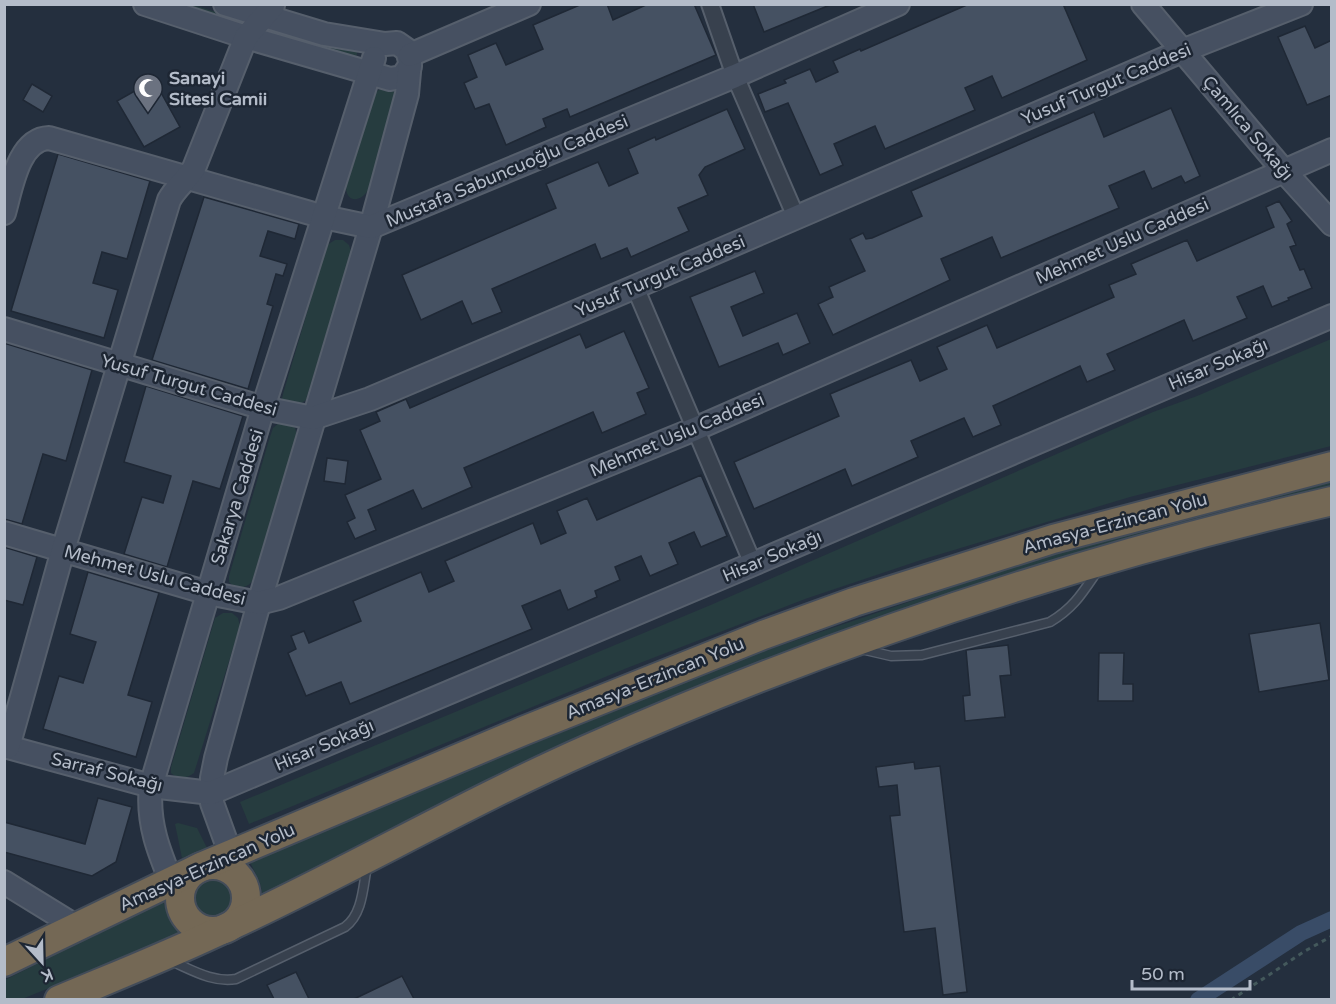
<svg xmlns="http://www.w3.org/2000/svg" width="1336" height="1004" viewBox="0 0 1336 1004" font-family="'Varela Round',sans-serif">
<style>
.green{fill:#263c3f}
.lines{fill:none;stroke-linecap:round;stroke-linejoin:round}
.canal{stroke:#394c67;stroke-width:16}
.building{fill:#455162;stroke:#1f2835;stroke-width:1.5}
.lane-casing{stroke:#565f6c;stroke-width:11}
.street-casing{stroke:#565f6c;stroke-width:20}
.secondary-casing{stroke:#565f6c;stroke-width:26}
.highway-casing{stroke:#434c59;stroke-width:32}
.path{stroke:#44595c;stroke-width:3;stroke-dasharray:4.5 4.5;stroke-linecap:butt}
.lane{stroke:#38414e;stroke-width:8}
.street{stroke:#38414e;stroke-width:16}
.secondary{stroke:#465061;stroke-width:22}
.highway{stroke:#746855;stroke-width:28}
.labels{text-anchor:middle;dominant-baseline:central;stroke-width:5;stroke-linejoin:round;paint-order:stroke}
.poi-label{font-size:18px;font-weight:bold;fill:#b4bcc9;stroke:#1d2633;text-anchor:start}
.street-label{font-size:18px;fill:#b4bcc9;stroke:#1d2633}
</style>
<rect width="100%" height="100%" fill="#242f3e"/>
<g class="green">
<path d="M180,5H193L342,50L343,47L358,50L355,61Z"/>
<path d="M384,87H392L396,92V100L368,190C362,201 347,204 346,188L376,92Z"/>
<path d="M335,240H343L349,245L351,252L306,400L300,404L286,403L282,399L283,394L327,245Z"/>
<path d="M1331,339V446L1130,497L924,559L805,599L627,668L249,824L240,802L713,604L1153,412L1197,396Z"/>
<path d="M280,422H289L295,428L297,435L252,582C244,589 236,590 229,582V576L269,440L273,428Z"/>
<path d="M1331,479V490L516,767L452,798L263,896L260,883L250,862L253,857L755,654L1024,563L1114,537Z"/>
<path d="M223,613H232L238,618L240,626L194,773C186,779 179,780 171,773V767L215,618Z"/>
<path d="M178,823L197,828L207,848L182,858L175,824Z"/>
<circle cx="213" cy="897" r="21"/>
<path d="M162,900L180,935L22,999L5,1000V980Z"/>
</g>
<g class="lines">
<path class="canal" d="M1198,1000L1301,933L1332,919"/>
</g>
<g class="building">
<path d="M582,4H607L613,20L648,4H694L716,55L570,117L567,109L543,119L546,127L506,145L489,104L475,109L464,83L477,77L468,55L496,43L506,65L543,49L533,25Z"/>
<path d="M753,4L830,5L764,32Z"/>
<path d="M969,4H1063L1087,60L1002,98L992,76L965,88L975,110L885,149L875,126L834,144L843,165L820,175L788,103L765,112L758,94L786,83L784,80L810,69L816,82L838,72L833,61L860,49L861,51Z"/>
<path d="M1305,26L1315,48L1332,40V95L1307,105L1278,37Z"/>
<path d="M154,80L180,127L144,147L117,101Z"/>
<path d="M32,84L52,96L43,112L23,100Z"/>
<path d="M1171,108L1200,176L1185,183L1181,176L1152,189L1144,171L1109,186L1119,208L1001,258L992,237L941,259L950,280L833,335L818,304L833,297L829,287L865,271L850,239L863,233L866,239L872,238L922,216L911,191L1094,112L1104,137Z"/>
<path d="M727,109L745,149L705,167L699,175L708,195L678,208L689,231L631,257L627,248L601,259L595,244L492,289L502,312L472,324L462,301L421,320L402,275L556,208L546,184L598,162L609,186L638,173L628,149L655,137L656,140Z"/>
<path d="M58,154L150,181L127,259L102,252L93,283L118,290L104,338L11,311Z"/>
<path d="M204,197L299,224L295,239L268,231L260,256L287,264L283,276L276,274L267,304L273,306L248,389L152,360Z"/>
<path d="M1279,201L1292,221L1287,224L1296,245L1290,247L1300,270L1304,269L1312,288L1288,298L1289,300L1272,307L1263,286L1237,297L1247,318L1193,341L1184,320L1107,354L1115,370L1087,382L1080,366L993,406L1001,425L973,437L964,418L911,441L918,457L852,486L845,469L754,509L734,462L839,416L830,394L911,360L920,381L947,369L937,347L987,325L997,348L1114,297L1109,285L1136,274L1131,264L1187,240L1197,261L1274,227L1266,207Z"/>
<path d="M755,271L764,293L731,307L743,336L797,313L810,343L783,355L778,343L719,367L690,297Z"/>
<path d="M624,331L649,388L637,393L646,414L602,433L593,412L464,468L472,487L422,509L413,490L368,510L376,530L355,539L347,522L355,518L345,495L381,479L360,430L380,421L376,412L406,399L410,408L580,334L586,348Z"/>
<path d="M4,343L92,370L66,461L43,454L22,524L4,519Z"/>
<path d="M146,386L243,416L220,489L193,481L167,567L124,554L142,497L163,503L171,476L124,462Z"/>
<path d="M327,458L348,461L345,484L324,481Z"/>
<path d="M701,475L727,536L701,547L694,532L669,543L678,564L650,576L641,556L615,567L620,580L595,591L597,597L568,610L560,590L522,606L532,629L350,704L341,682L306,696L288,653L296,649L291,636L304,631L309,643L361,621L353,601L421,572L429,592L454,581L445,561L533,523L541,544L566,533L557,511L587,498L597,520Z"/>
<path d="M4,547L37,557L23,605L4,600Z"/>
<path d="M88,572L159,593L128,695L152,702L136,757L43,729L59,676L83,683L96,642L70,634Z"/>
<path d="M1320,623L1329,680L1259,692L1249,634Z"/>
<path d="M1008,645L1011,675L1000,676L1005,717L965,721L963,696L970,695L966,650Z"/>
<path d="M1099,653H1124L1123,684H1133V701H1098Z"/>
<path d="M914,762L915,769L940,766L967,992L943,995L935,928L904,932L890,816L900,815L897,785L879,787L876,767Z"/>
<path d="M98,798L132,807L116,862L92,876L4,852V822L85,844Z"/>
<path d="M296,972L309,999H274L267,985Z"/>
<path d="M402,976L414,999H354Z"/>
</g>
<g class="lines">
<g class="lane-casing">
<g id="lane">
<path d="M861,649L891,656L922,655L1050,622C1074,608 1083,592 1098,570"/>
<path d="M171,961C192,970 213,983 236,979L345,927C363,914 363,886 367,866"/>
</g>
</g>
<g class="street-casing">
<g id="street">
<path d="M710,4L735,76L796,217"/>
<path d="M635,287L753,564"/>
</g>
</g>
<g class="secondary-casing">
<g id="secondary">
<path d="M145,4L246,37L390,79L402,77L410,66"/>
<path d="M225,4L324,34L385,44L397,43L407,50L410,61L407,94L371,227L259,603L216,758L212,778V803L240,880"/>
<path d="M1143,4L1283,170L1332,224"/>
<path d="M410,55L529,4"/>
<path d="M4,213C11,189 18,139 49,138L324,217L371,227L735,76L898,4"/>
<path d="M4,329L263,408L313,418L370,399L635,287L1182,51L1301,4"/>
<path d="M4,533L208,593L259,603L279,598L695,429L1332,150"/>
<path d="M4,746L151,786L211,793L753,564L1332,316"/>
<path d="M8,747L63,550L169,200C176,187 187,180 194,168L246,37L273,6"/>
<path d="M4,882L77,927"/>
<path d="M180,903C164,863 146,829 151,786L263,408L374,58"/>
</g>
</g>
<g class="highway-casing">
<g id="highway">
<circle cx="213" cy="898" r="33"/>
<path d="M4,962L201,867L523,731L763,635L854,602L1053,539L1332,466"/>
<path d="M59,1000C116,976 174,953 230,926C351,870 466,803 588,749C827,643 1076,560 1332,501"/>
</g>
</g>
<path class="path" d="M1231,1000L1305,951L1332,936"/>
<use href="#lane" class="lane"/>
<use href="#street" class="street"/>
<use href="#secondary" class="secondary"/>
<use href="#highway" class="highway"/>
</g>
<defs>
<g id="mosque-pin" transform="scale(1.5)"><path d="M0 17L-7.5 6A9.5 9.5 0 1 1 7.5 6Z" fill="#6b7280" stroke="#1d2633"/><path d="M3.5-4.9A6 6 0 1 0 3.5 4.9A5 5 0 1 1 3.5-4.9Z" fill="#fff"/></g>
</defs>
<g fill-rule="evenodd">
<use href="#mosque-pin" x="148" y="88"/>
</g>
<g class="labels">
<g class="poi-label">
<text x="169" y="78">Sanayi<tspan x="169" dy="21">Sitesi Camii</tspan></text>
</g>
<g class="street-label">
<text transform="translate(1106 84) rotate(-23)">Yusuf Turgut Caddesi</text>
<text transform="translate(1248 128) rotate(50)">Çamlıca Sokağı</text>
<text transform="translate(507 171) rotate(-23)">Mustafa Sabuncuoğlu Caddesi</text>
<text transform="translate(1122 241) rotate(-24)">Mehmet Uslu Caddesi</text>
<text transform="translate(660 276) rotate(-23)">Yusuf Turgut Caddesi</text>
<text transform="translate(1218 364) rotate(-23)">Hisar Sokağı</text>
<text transform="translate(189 385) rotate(16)">Yusuf Turgut Caddesi</text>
<text transform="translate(677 435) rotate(-23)">Mehmet Uslu Caddesi</text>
<text transform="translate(237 497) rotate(-73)">Sakarya Caddesi</text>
<text transform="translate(1115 523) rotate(-15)">Amasya-Erzincan Yolu</text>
<text transform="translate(772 556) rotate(-23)">Hisar Sokağı</text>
<text transform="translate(155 575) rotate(15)">Mehmet Uslu Caddesi</text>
<text transform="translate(655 678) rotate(-22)">Amasya-Erzincan Yolu</text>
<text transform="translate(324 745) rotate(-23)">Hisar Sokağı</text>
<text transform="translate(107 772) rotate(14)">Sarraf Sokağı</text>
<text transform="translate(207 867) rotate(-24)">Amasya-Erzincan Yolu</text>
</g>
</g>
<rect width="1336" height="1004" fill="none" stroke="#b4bcc9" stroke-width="12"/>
<g transform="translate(42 962) rotate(158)" stroke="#1d2633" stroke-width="4.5" paint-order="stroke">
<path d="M0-4.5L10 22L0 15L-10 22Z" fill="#b4bcc9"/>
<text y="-9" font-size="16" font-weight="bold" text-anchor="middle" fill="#b4bcc9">K</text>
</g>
<path d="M1132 980v9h118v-9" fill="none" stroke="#b4bcc9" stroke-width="3"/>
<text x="1141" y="980" font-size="18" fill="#b4bcc9" stroke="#1d2633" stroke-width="4.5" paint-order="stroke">50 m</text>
</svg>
